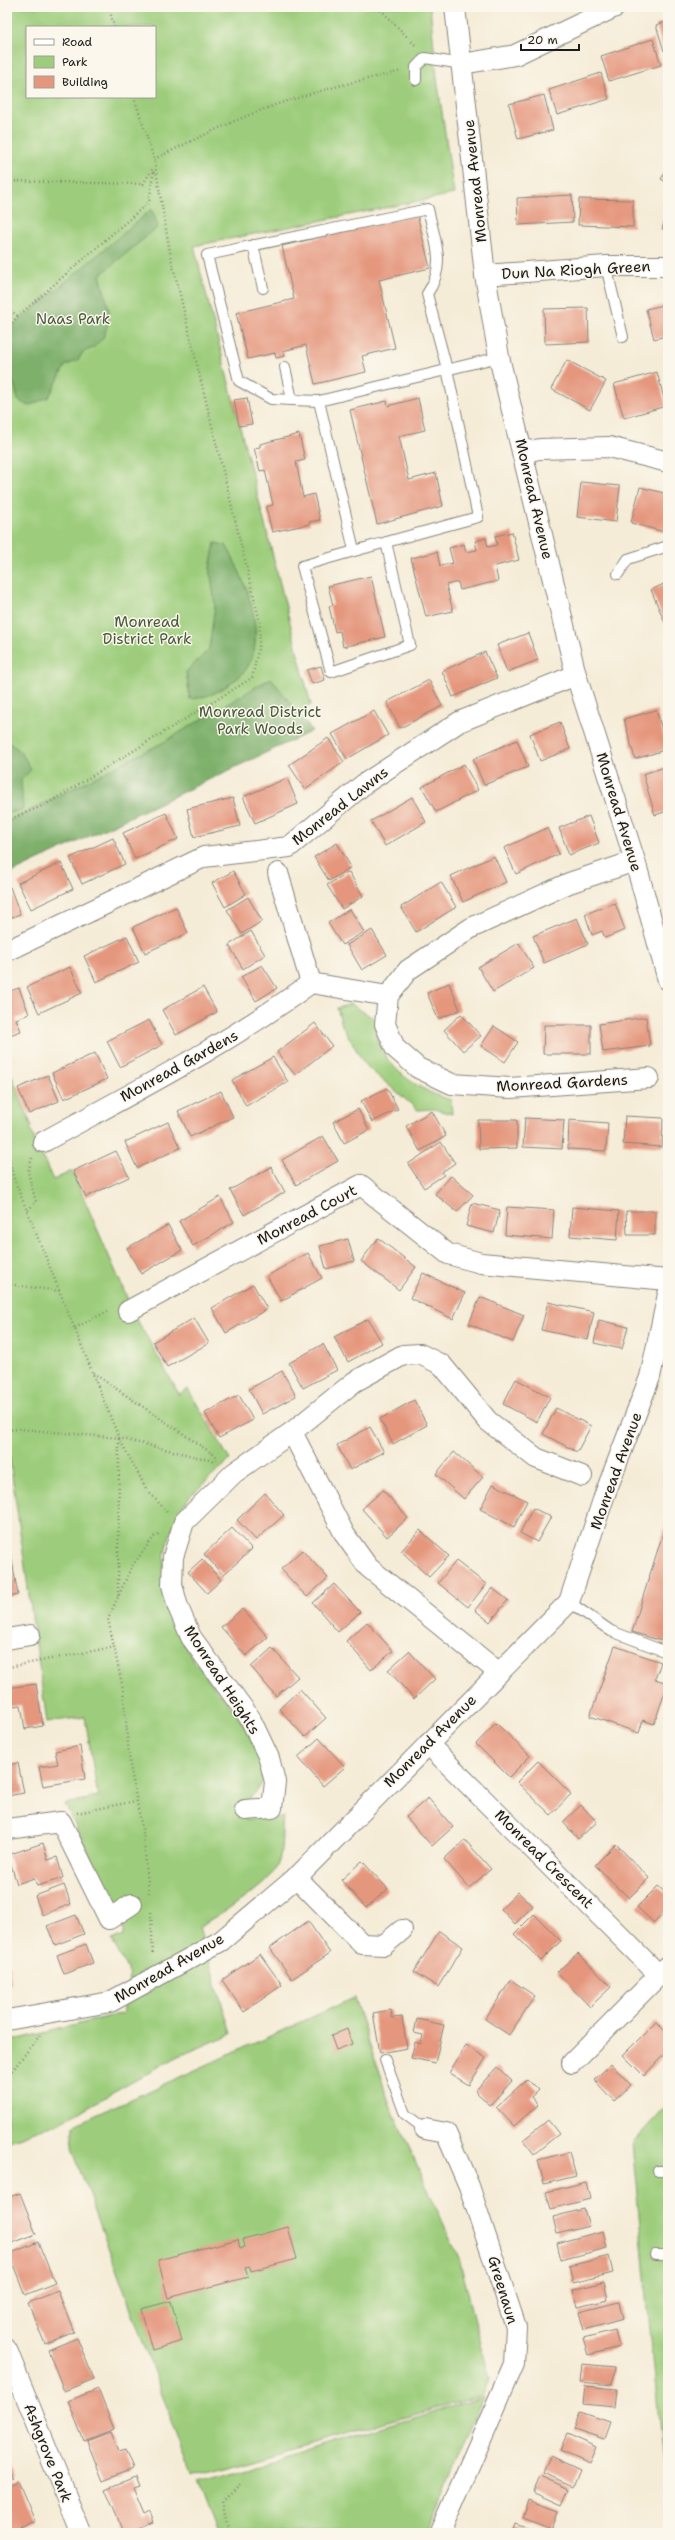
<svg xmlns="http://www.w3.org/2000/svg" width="675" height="2540" viewBox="0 0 675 2540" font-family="'Shantell Sans',sans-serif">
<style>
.green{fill:#9dcd7c;stroke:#5c744c;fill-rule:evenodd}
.forest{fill:#7eb06c;stroke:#4d6644}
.building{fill:#e5977e}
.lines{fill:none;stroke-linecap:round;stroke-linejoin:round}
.lane-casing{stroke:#88847a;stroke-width:12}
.street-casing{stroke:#88847a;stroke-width:22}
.path{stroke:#88847a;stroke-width:2.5;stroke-dasharray:1 3;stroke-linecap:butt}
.lane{stroke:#fff;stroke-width:10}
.street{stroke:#fff;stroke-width:20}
.labels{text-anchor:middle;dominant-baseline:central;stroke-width:3;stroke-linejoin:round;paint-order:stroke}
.street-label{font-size:15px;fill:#1c1c1c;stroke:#fbf7ec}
.park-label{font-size:15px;fill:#495a3e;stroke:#fbf7ec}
</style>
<rect width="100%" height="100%" fill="#fbf7ec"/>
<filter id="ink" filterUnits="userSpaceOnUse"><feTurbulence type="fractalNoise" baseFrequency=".025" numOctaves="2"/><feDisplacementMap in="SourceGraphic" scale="8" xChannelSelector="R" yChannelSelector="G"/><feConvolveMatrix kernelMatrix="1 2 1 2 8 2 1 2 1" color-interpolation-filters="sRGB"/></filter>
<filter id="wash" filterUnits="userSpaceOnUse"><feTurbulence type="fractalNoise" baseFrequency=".012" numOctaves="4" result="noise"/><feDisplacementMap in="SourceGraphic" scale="16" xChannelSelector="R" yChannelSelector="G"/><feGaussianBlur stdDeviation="0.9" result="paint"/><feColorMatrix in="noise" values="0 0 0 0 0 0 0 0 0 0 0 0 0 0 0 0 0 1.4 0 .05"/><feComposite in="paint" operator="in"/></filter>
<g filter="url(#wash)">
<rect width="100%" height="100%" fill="#f5ecd7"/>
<g class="green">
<path d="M7,7H430L437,78L454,194L194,246L311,705L199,766L7,860ZM27,27H155V97H27Z"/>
<path d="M351,1004L375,1019C376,1027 377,1036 379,1044C391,1073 423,1092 451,1100L452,1114L434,1109L418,1110L365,1065L342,1025L337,1008Z"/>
<path d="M7,1064L32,1127L30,1129L53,1180L72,1171L135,1316L179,1394L188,1389L230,1460L190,1496L177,1515L180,1519C165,1539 163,1555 165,1579C168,1606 175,1633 191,1656C214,1691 263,1733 263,1778C262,1788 252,1796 245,1802L246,1819L283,1817C281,1831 283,1851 278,1864C269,1888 221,1912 199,1927L231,2034L177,2057L57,2124L7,2142V2042L123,2013L130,1975L112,1940L123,1936V1925L65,1804L98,1797L85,1717L47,1722L7,1440Z"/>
<path d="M354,1998L390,2105L459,2258L490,2379L484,2395L192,2477L72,2148L74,2125Z"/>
<path d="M668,2104V2467L663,2462L632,2143Z"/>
<path d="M484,2397L427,2533H218L199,2482Z"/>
</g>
<g class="forest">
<path d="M152,209L158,227L100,275L109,310L108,324L103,338L93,348L83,352L78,360L65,366L49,397L28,406L18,400C14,379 0,348 11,328Z"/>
<path d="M215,543L226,545C244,577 271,639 244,672C241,676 236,679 232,682C220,692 206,698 190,699L186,672L209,649L215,605L210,568Z"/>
<path d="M271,678L312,731L7,875V822L162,743Z"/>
<path d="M7,738L10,744C22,750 25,759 31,770L21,780L23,809L7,814Z"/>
</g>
<g id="blocks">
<g class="building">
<path d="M668,21V49L664,51L656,25Z"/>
<path d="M653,39L661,65L609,81L601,56Z"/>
<path d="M601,73L609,99L557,115L549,90Z"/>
<path d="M544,95L553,130L518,139L509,104Z"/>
<path d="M668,167V183L661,179Z"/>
<path d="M572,195L573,222L518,225L517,198Z"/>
<path d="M579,199L633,200V227L578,225Z"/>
<path d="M668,210V231L662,229Z"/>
<path d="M417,214L430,268L379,280L395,348L362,356L366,372L315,384L306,345L283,351L285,356L276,358L275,353L248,359L236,313L294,299L282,246Z"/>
<path d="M668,304V340L666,336L654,339L646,309Z"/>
<path d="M588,308L589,342L545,344L544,309Z"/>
<path d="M567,360L606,381L590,410L551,389Z"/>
<path d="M657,372L666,406L624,418L614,384Z"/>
<path d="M247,398L252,424L239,426L234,400Z"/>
<path d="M418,398L425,430L399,436L409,480L436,473L443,506L377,524L350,410L387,401L388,406Z"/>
<path d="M299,434L305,460L296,462L303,497L314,494L320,520L309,522L310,524L272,532L266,507L273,505L265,470L260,471L254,448L260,447V444Z"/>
<path d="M581,482L620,486L616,522L577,517Z"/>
<path d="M640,487L668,494V533L631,523Z"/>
<path d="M512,532L519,560L495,566L498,581L460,590L458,582L446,585L453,611L426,617L411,558L437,552L440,566L453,563L449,548L464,544L466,552L477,550L475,541L486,538L488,547L497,545L495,536Z"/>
<path d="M371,576L385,637L343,647L340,631L335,632L329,606L333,605L328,586Z"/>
<path d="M668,582V630L651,590Z"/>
<path d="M528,633L538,660L507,672L497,645Z"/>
<path d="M485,652L497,678L453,697L442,671Z"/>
<path d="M321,666L325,680L312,684L307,670Z"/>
<path d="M429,680L442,706L400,728L387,702Z"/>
<path d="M656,710L668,749L635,759L624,719Z"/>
<path d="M374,711L388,735L347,759L332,734Z"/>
<path d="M560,722L570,749L540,761L530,734Z"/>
<path d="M328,738L344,762L305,789L289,765Z"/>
<path d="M517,740L528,767L484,785L473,759Z"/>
<path d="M464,764L478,790L436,812L422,787Z"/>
<path d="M668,766V811L655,815L643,774Z"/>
<path d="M287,778L298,804L255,823L243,797Z"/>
<path d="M412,797L426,822L385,846L371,821Z"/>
<path d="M233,798L240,826L194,837L187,809Z"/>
<path d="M166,813L178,839L135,859L123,833Z"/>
<path d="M589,816L599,843L569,855L559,828Z"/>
<path d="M547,828L559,854L516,874L504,848Z"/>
<path d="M113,838L125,864L82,884L70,858Z"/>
<path d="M337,843L351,867L329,881L314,857Z"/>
<path d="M494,856L506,882L463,902L451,876Z"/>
<path d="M61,863L73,889L31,909L18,883Z"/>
<path d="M233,871L246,894L225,907L212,883Z"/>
<path d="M349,872L363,896L342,909L327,885Z"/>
<path d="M441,882L456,907L416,932L401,907Z"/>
<path d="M10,887L20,914L7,919V888Z"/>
<path d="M248,897L262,921L242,934L227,910Z"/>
<path d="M615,903L625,930L605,938L602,931L592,935L585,914Z"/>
<path d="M176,907L188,933L145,953L133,927Z"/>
<path d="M350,909L364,932L342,945L328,923Z"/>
<path d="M577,918L588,944L544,963L533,936Z"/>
<path d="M372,930L387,955L362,970L347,945Z"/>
<path d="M251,931L265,955L243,969L229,945Z"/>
<path d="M127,936L139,962L96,982L84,956Z"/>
<path d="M519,943L534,968L493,992L478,967Z"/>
<path d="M262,965L277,988L256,1001L241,977Z"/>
<path d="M70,967L82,993L39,1013L27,987Z"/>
<path d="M449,983L460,1010L438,1019L427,993Z"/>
<path d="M203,987L217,1012L176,1035L162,1010Z"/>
<path d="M19,988L29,1014L16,1019L21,1031L7,1036V992Z"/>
<path d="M461,1014L481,1036L463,1051L444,1030Z"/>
<path d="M646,1017L650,1046L603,1052L599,1024Z"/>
<path d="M149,1020L162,1045L120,1067L107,1041Z"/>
<path d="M315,1023L332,1046L295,1075L277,1052Z"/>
<path d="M544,1025H591V1054H543Z"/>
<path d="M494,1026L518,1042L505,1062L481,1046Z"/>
<path d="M95,1053L107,1079L64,1099L52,1073Z"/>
<path d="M273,1057L288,1082L246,1106L232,1080Z"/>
<path d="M48,1075L59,1101L29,1114L18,1088Z"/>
<path d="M387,1088L398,1109L372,1122L361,1101Z"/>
<path d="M221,1091L233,1117L190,1137L178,1111Z"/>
<path d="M358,1109L369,1130L344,1143L333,1122Z"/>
<path d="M432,1111L446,1136L420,1151L406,1126Z"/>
<path d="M625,1116L663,1118L662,1147L623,1144Z"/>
<path d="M525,1118L564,1120L562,1149L523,1147Z"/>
<path d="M478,1120H517V1148L479,1149Z"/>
<path d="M569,1120L608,1123L606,1151L568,1149Z"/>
<path d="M168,1122L180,1148L137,1168L125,1142Z"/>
<path d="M323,1136L338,1161L296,1185L282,1160Z"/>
<path d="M441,1142L455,1163L442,1172L444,1175L424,1188L408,1164Z"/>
<path d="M116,1151L129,1177L86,1197L73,1171Z"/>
<path d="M271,1167L285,1192L244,1215L230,1190Z"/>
<path d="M451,1176L473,1195L457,1212L435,1194Z"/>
<path d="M220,1197L234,1222L193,1246L179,1221Z"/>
<path d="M472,1203L500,1210L494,1233L466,1226Z"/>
<path d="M507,1207L554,1210L552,1239L505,1235Z"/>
<path d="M572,1207L619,1211L617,1240L570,1236Z"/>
<path d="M626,1211H655V1235H627Z"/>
<path d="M168,1225L182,1250L141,1274L127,1248Z"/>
<path d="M378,1238L416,1267L399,1290L361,1261Z"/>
<path d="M348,1239L354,1261L326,1269L320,1246Z"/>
<path d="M308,1253L322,1278L281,1301L267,1276Z"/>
<path d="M423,1273L465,1293L453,1319L410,1298Z"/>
<path d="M253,1284L267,1309L226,1333L212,1308Z"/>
<path d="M480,1297L524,1315L513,1342L469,1324Z"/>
<path d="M548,1302L594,1312L588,1340L541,1330Z"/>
<path d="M194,1318L209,1343L167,1367L153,1342Z"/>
<path d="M368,1319L382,1343L348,1362L334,1337Z"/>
<path d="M599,1320L628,1327L622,1349L594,1343Z"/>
<path d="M323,1344L337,1370L303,1388L289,1363Z"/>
<path d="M282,1371L296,1396L262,1414L249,1389Z"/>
<path d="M516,1379L550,1397L537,1422L503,1404Z"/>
<path d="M239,1395L253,1420L219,1438L205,1413Z"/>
<path d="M414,1400L427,1425L393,1444L380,1419Z"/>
<path d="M556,1408L591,1426L577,1452L543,1434Z"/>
<path d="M370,1427L384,1452L350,1470L337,1445Z"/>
<path d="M454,1452L483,1477L464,1499L436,1474Z"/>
<path d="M493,1484L527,1501L514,1527L480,1509Z"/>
<path d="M383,1490L408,1518L387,1537L362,1509Z"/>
<path d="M265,1493L284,1515L256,1540L237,1520Z"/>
<path d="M533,1508L551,1517L537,1542L520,1533Z"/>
<path d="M668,1517V1643L632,1632Z"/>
<path d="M232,1528L252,1549L223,1575L204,1554Z"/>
<path d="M420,1530L449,1556L429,1577L401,1551Z"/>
<path d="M302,1550L328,1578L307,1597L281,1569Z"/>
<path d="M11,1555L18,1595L7,1597V1556Z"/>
<path d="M202,1559L221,1580L207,1593L188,1572Z"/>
<path d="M456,1561L486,1584L468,1607L438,1583Z"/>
<path d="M334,1584L360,1612L338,1632L313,1603Z"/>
<path d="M492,1588L508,1600L490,1622L475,1610Z"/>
<path d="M242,1609L268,1637L246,1656L221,1627Z"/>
<path d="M367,1622L393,1651L371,1670L346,1641Z"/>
<path d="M615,1646L661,1662L655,1679L668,1683L654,1724L643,1720L639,1733L590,1716Z"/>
<path d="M272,1648L298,1677L276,1696L251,1667Z"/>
<path d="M409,1651L435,1679L414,1699L388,1670Z"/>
<path d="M36,1684L43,1726L25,1729L21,1705L7,1707V1688Z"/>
<path d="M300,1689L326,1718L305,1737L279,1709Z"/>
<path d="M496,1723L530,1756L509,1777L476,1744Z"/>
<path d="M319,1738L345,1767L323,1786L298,1757Z"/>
<path d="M80,1746L85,1779L43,1786L39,1767L58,1764L55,1751Z"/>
<path d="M538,1761L571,1794L551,1815L517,1782Z"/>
<path d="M18,1763L24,1793L7,1796V1765Z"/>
<path d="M428,1798L453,1827L432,1846L406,1817Z"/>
<path d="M581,1805L597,1822L578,1839L563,1822Z"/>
<path d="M465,1840L491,1869L469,1888L444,1859Z"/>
<path d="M43,1843L48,1860L57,1857L63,1878L37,1886L34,1878L17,1884L8,1855Z"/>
<path d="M616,1844L649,1878L629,1898L595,1865Z"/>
<path d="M362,1861L388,1889L366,1908L341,1880Z"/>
<path d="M64,1885L71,1904L42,1915L35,1896Z"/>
<path d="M658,1886L668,1895V1910L654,1923L637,1907Z"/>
<path d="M518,1892L533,1906L515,1924L501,1909Z"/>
<path d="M534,1914L561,1941L541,1961L514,1934Z"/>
<path d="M76,1915L84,1934L55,1945L47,1926Z"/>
<path d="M7,1918L11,1935L7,1936Z"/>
<path d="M308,1921L330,1953L292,1979L270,1948Z"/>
<path d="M439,1931L463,1947L438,1987L414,1972Z"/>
<path d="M86,1944L93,1963L64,1974L57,1955Z"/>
<path d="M578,1953L611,1987L590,2007L557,1972Z"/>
<path d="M260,1954L282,1985L244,2012L222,1980Z"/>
<path d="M9,1965L11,1984L7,1985V1966Z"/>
<path d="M511,1980L535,1996L509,2035L485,2019Z"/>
<path d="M391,2010L392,2018L402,2017L407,2048L380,2053L373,2013Z"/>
<path d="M417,2019L444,2025L435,2063L411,2058L415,2042L421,2044L423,2035L414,2033Z"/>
<path d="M656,2022L668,2034V2050L644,2076L623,2055Z"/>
<path d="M347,2029L352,2044L336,2050L331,2036Z"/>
<path d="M466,2045L486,2058L469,2085L449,2073Z"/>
<path d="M611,2064L631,2085L614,2101L594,2080Z"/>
<path d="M497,2067L512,2081L490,2105L475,2091Z"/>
<path d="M527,2079L538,2090L531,2097L538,2105L514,2126L496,2107Z"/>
<path d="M548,2120L559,2134L534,2154L523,2140Z"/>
<path d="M569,2152L576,2176L544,2184L538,2160Z"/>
<path d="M586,2182L590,2199L551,2209L546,2192Z"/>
<path d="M20,2193L36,2234L7,2245V2198Z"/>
<path d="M584,2209L589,2226L557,2234L553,2217Z"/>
<path d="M288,2227L297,2259L251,2271L250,2267L245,2268L248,2277L168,2298L158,2260L238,2239L240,2249L245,2247L243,2239Z"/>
<path d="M603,2231L607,2248L561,2260L557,2243Z"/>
<path d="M38,2242L55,2283L25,2295L9,2254Z"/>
<path d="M609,2256L613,2273L573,2283L569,2266Z"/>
<path d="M604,2282L608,2300L577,2307L573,2290Z"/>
<path d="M58,2291L74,2332L45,2344L28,2303Z"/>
<path d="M171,2301L182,2341L152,2350L141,2309Z"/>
<path d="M619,2302L623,2319L584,2330L579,2312Z"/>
<path d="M615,2330L619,2347L588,2355L583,2338Z"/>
<path d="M77,2338L94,2379L64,2391L48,2350Z"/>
<path d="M582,2364L614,2367L612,2385L580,2382Z"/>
<path d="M585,2386L617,2389L615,2407L583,2404Z"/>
<path d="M98,2389L114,2429L84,2441L68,2401Z"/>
<path d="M580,2412L610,2422L604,2439L574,2429Z"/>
<path d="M110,2432L118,2452L125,2450L133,2469L103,2481L87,2441Z"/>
<path d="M567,2434L597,2447L590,2463L560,2450Z"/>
<path d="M550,2456L580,2470L573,2486L543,2473Z"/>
<path d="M7,2461L14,2477L7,2480Z"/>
<path d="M540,2476L569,2489L562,2505L533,2492Z"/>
<path d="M135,2477L139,2487L133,2489L144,2515L150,2512L154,2523L130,2533H124L105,2489Z"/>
<path d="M18,2481L35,2521L7,2533V2486Z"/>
<path d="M528,2500L558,2511L552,2528L522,2517Z"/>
<path d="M516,2524L541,2533H513Z"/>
</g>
</g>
</g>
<g filter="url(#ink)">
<use href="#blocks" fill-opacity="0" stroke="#88847a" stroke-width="1"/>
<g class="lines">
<g class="lane-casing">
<g id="lane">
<path d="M416,80V67L425,58L462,64"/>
<path d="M253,245L263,288"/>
<path d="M606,266L623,337"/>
<path d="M285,367L292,400L319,401L499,357"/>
<path d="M292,400L271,399L239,381L207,255L428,209C435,241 447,265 427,294L447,369L478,517C419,533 360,549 302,566L331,672L410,645L386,542"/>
<path d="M319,401L354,550"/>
<path d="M618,574L628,559L668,546"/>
<path d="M569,1602L611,1631L661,1650H668"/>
<path d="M385,2060L405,2114L425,2129"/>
<path d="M658,2171H668"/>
<path d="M655,2255H668"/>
</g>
</g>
<g class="street-casing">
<g id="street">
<path d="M455,7L485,275L499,357L576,675L635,861L668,980"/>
<path d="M462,64L515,55L615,7"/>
<path d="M485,275L606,266H668"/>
<path d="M523,452L540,449L609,447L668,462"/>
<path d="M635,861L569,883L471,928L408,970L388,996L385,1024L395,1048L418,1068L452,1084L510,1088L649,1078"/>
<path d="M278,873L311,983"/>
<path d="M7,951L204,857L289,847L364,784L459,722L576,675"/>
<path d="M43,1142C134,1092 227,1045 311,983L388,996"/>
<path d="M128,1311L361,1185L448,1254L481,1263L668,1280"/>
<path d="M292,1432L345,1535L368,1567L498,1672"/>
<path d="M7,1639L30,1635"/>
<path d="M428,1744L659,1975"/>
<path d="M245,1810L272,1808L275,1782L269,1758L250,1718L191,1637L178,1607L172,1585L173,1557L184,1522L234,1473L292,1432L354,1382L403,1355L420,1354L442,1365L488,1421L536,1458L582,1476"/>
<path d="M7,1829L61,1822L109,1919L132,1904"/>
<path d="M296,1877L362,1944L384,1945L402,1930"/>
<path d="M7,2020L110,2002L221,1941L298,1876L569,1602L605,1494L650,1377L668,1294"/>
<path d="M572,2063L668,1966"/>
<path d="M425,2129L446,2133L469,2186L516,2327L514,2364L440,2533"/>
<path d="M7,2350L81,2533"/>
</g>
</g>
<g class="path">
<path d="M109,7L114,27"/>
<path d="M378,7L416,46"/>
<path d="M154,159C196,139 237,118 281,103C320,90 361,80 402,71"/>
<path d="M7,181L143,184L153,168"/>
<path d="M7,308L18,316"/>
<path d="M7,329L18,316L149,202L154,169"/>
<path d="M7,820L45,805L252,678L259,645L260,622L171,258L154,159L134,97"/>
<path d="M7,1151L14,1179L119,1438L147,1490L167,1512"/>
<path d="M28,1210L36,1202L28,1172L32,1158"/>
<path d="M7,1284L59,1291"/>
<path d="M75,1328L108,1311"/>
<path d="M93,1373L219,1458"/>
<path d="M7,1430L20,1429L119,1438L213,1461L218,1457"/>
<path d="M118,1596L119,1439"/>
<path d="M7,1658L9,1667L114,1647"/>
<path d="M77,1813L136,1801"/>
<path d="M149,1893L143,1834L130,1765L123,1689L108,1619L132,1566L154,1537L159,1535"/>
<path d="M151,1912L153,1956"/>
<path d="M7,2077L41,2034"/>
<path d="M230,2533L223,2500L240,2484"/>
</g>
<use href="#lane" class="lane"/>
<use href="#street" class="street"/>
</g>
</g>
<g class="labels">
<g class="street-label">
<text transform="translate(475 181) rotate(-96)">Monread Avenue</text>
<text transform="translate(576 270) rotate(-3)">Dun Na Riogh Green</text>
<text transform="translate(534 499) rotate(77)">Monread Avenue</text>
<text transform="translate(340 806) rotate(-38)">Monread Lawns</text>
<text transform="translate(619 812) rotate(73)">Monread Avenue</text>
<text transform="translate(179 1066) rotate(-29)">Monread Gardens</text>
<text transform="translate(562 1083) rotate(-3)">Monread Gardens</text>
<text transform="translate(307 1215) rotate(-28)">Monread Court</text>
<text transform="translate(616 1471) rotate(-70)">Monread Avenue</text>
<text transform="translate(222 1680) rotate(57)">Monread Heights</text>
<text transform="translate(430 1741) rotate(-45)">Monread Avenue</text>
<text transform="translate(544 1859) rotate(45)">Monread Crescent</text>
<text transform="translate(169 1968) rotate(-30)">Monread Avenue</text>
<text transform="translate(503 2290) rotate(73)">Greenaun</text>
<text transform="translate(48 2453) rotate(68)">Ashgrove Park</text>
</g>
<g class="park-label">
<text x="73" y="319">Naas Park</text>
<text x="147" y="622">Monread<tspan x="147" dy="17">District Park</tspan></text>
<text x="260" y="712">Monread District<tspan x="260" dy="17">Park Woods</tspan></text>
</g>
</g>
<rect width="675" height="2540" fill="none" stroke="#fbf7ec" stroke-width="24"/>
<rect x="26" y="26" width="130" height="72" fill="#fbf7ec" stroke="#a29f99"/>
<rect x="34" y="39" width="20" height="6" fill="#ffffff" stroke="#a29f99"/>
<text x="62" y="46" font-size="12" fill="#1c1c1c">Road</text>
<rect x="34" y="56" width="20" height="12" fill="#9dcd7c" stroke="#a29f99"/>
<text x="62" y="66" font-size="12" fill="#1c1c1c">Park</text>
<rect x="34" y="76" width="20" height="12" fill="#e5977e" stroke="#a29f99"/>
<text x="62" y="86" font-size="12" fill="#1c1c1c">Building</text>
<path d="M521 44v6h58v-6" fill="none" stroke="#1c1c1c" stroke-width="2"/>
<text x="527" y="44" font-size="12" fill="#1c1c1c" stroke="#fbf7ec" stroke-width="3" paint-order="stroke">20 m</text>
</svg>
